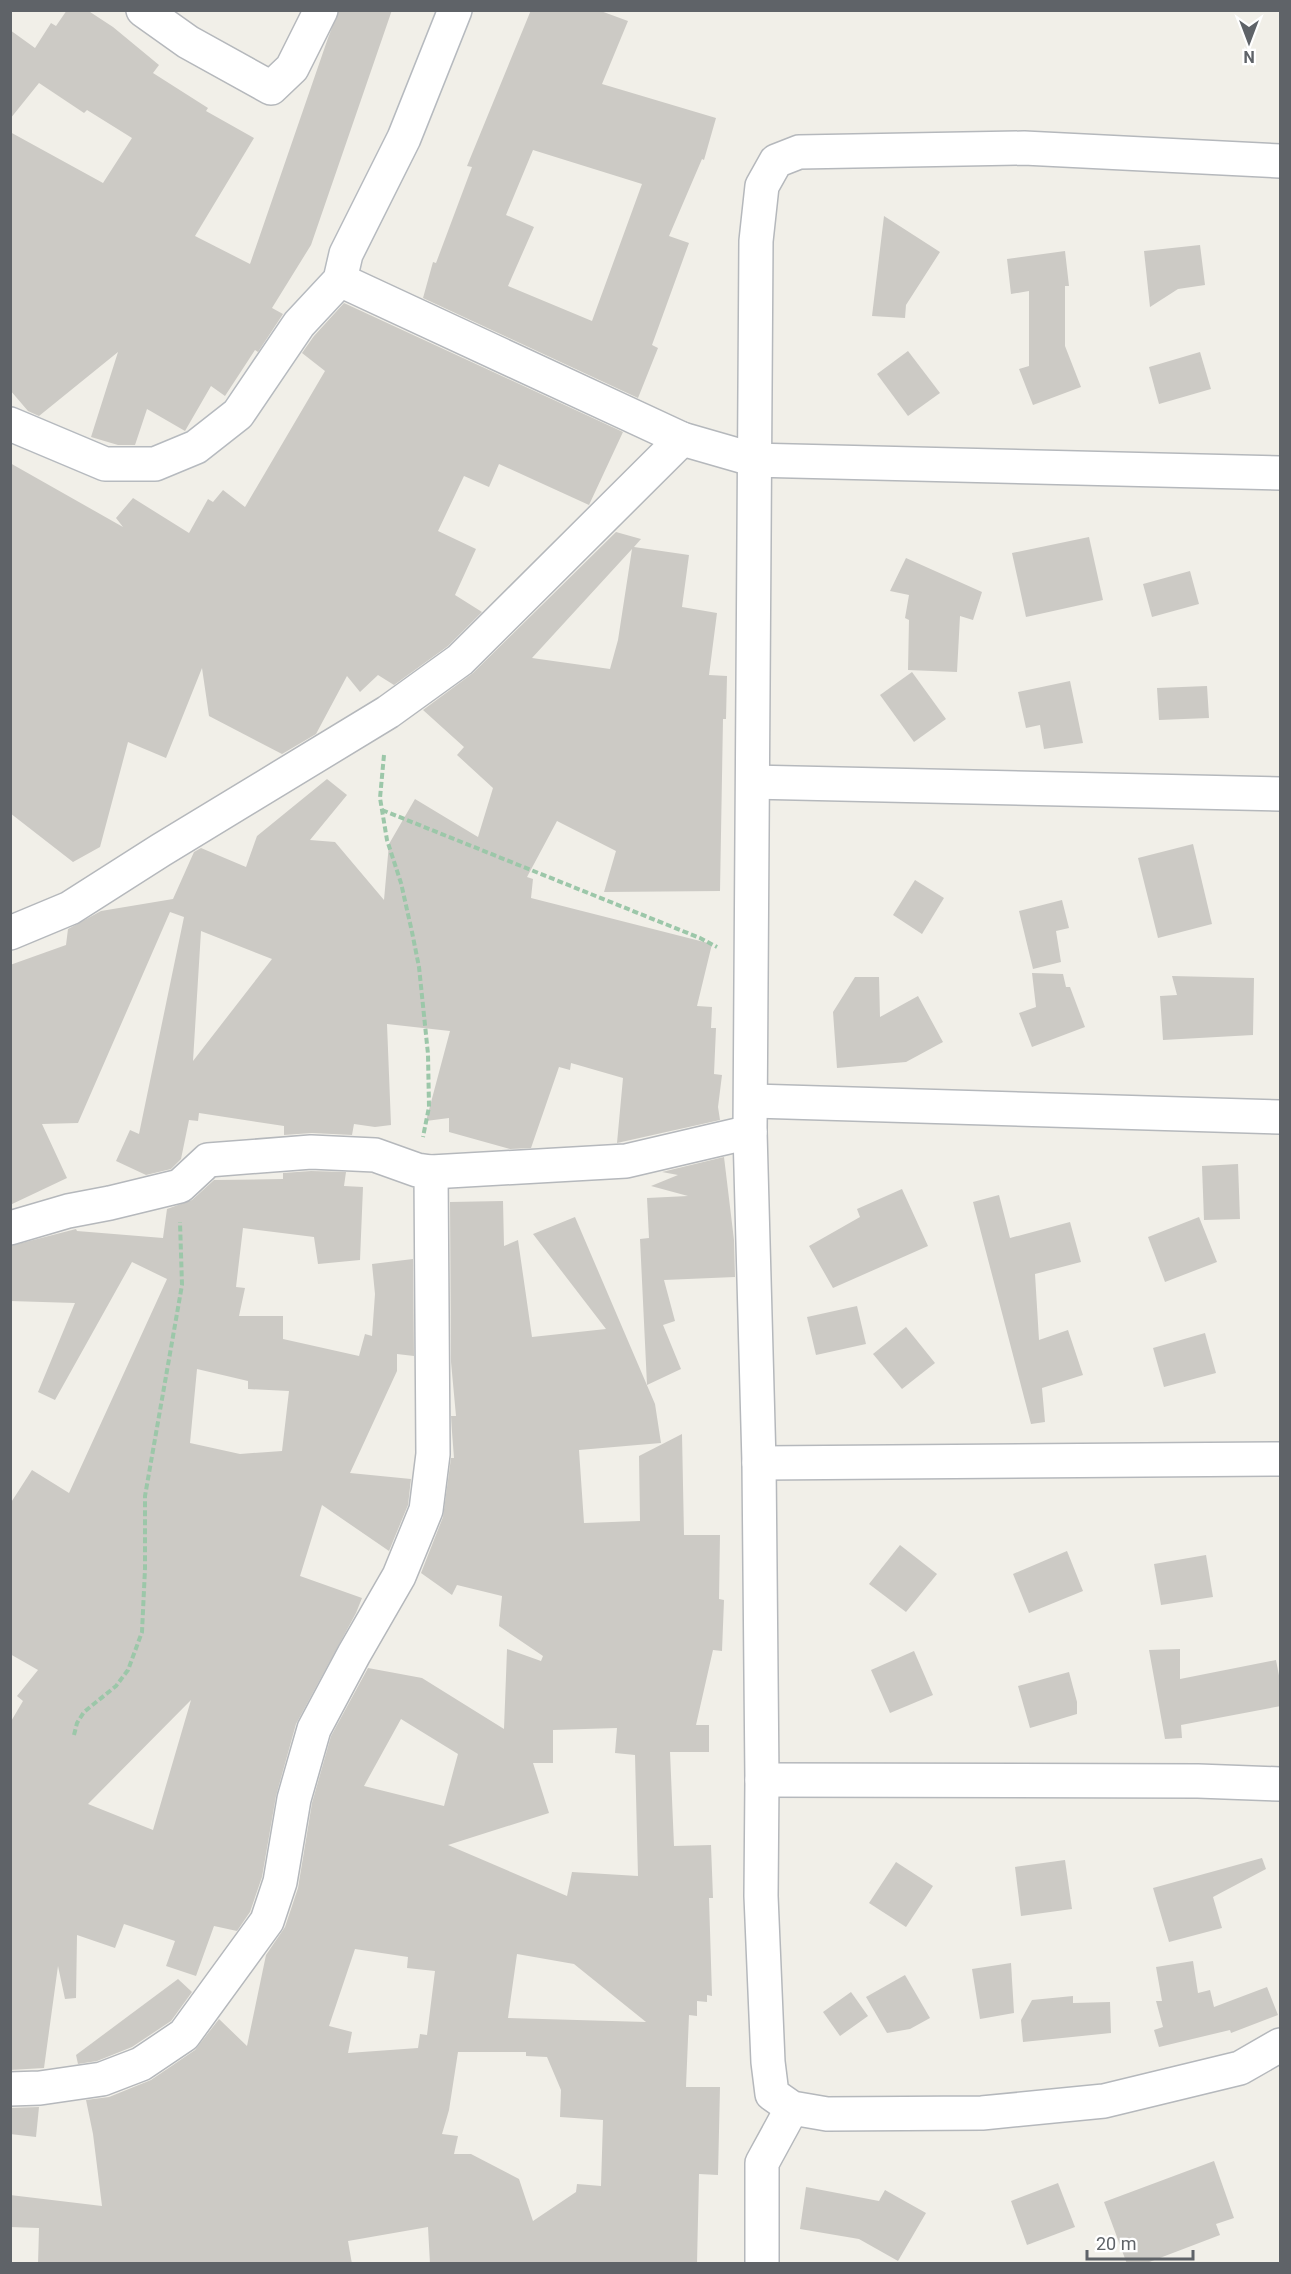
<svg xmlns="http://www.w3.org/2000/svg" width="1291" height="2274" viewBox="0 0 1291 2274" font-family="Roboto,sans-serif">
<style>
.building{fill:#cccac5;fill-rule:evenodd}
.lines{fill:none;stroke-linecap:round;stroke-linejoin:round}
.street-casing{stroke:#b5b8bc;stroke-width:36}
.secondary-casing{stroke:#b6babf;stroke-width:36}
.path{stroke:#9cc7a9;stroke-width:4;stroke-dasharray:6 3;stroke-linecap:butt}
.street{stroke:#fff;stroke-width:33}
.secondary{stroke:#fff;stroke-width:33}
</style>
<rect width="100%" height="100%" fill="#f1efe8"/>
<g class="building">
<path d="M67,10H87L113,27L159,65L153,73L208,108L206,111L254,138L195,236L250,264L328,38L339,10H392L311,245L272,308L283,314L258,352L255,350L225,396L211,386L185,431L147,409L135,445H118L91,437L118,352L39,416L28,411L10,390V132L103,183L132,138L87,110L84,113L39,83L10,119V30L35,48L51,23L56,26Z"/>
<path d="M531,10H598L628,21L602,84L716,118L704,160L702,159L669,236L689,243L652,345L658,348L638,398L423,298L433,262L436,263L472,167L467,166ZM533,150L642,184L592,321L508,286L534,227L506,215Z"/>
<path d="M884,216L940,252L906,305L905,318L872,316Z"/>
<path d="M1200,245L1205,285L1178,289L1150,307L1144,251Z"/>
<path d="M1065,251L1069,286H1065V346L1081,387L1033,405L1019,369L1029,366V291L1011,294L1007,259Z"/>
<path d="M344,303L623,432L589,505L499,464L489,487L464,476L438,531L476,549L455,595L482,612L448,646L394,685L378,675L360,692L347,676L316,734L282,754L209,716L202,668L166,758L128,742L100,847L73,862L10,813V463L123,527L116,518L133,498L189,533L208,499L213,502L223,490L245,507L325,371L302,353L314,336Z"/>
<path d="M908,351L940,393L908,416L877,374Z"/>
<path d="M1200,352L1211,389L1159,404L1149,367Z"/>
<path d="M616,532L641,539L634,547L689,555L682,607L717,613L709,675L727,676L726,719H723L720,891L604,892L616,851L557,821L527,877L533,879L531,898L712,944L697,1006L712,1007L711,1028H716L714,1074L722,1075L718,1107L720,1120L617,1143L623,1078L571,1063L570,1070L559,1067L531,1148L510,1149L449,1132V1118L426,1121L450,1031L387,1024L391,1125L375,1127L354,1124L352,1135L312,1133L284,1135V1126L199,1113L198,1121L189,1120L181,1159L171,1169L146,1175L116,1161L130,1130L139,1134L184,917L170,912L78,1123L42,1124L67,1178L10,1205V965L66,945L68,929L101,911L173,899L194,852L201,848L246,867L257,836L327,779L347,795L310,840L335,842L384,900L389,844L415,799L478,837L493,788L457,755L464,747L423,710L473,673ZM632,549L618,640L610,669L532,658ZM201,931L272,959L193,1061Z"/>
<path d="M1089,537L1103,600L1026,617L1012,553Z"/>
<path d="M906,558L982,592L973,620L960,616L957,672L908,670L909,620L905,618L909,595L890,591Z"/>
<path d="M1190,571L1199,604L1152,617L1143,584Z"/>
<path d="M912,672L946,719L914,742L880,695Z"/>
<path d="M1070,681L1083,743L1044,749L1040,725L1026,728L1018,692Z"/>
<path d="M1207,686L1209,718L1159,720L1157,688Z"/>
<path d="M1193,844L1212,924L1158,938L1138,858Z"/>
<path d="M915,880L944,898L922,934L893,915Z"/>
<path d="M1062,900L1069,928L1056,931L1061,962L1033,969L1019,911Z"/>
<path d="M1032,973L1063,974L1066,987H1070L1085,1027L1032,1047L1019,1013L1036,1007Z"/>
<path d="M1172,976L1254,978L1253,1035L1163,1040L1160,996L1177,995Z"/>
<path d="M855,977H879L880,1017L918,996L943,1042L906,1062L837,1068L833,1012Z"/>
<path d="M724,1157L734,1240L735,1277L664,1280L675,1321L663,1325L681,1369L647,1385L640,1239L649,1238L647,1198L688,1196L651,1186L678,1175L662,1172Z"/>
<path d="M1238,1164L1240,1219L1204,1220L1202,1166Z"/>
<path d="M311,1171L346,1172L344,1186L363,1187L360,1260L318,1264L314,1237L243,1228L236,1287L245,1288L239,1316H283V1339L359,1356L365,1334L372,1336L375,1294L372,1264L413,1259L414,1356L397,1354V1371L350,1473L411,1479L408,1505L389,1551L322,1505L300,1576L362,1598L356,1613L296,1724L276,1796L262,1877L250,1912L237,1931L214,1926L196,1976L166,1966L175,1941L124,1924L115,1948L77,1935L76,1998L65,1999L58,1966L44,2068L10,2070V1723L23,1701L17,1696L38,1670L10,1654V1504L32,1470L69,1493L167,1279L132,1262L55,1400L38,1392L75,1303L10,1301V1246L76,1229L77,1231L163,1238L167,1209L192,1200L214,1180L283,1179V1173ZM197,1369L248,1381V1389L289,1391L282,1451L240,1454L190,1443ZM191,1700L153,1830L88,1804Z"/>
<path d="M902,1189L928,1246L833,1288L809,1246L860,1217L857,1209Z"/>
<path d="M999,1195L1010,1238L1070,1222L1081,1262L1035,1274L1039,1340L1068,1330L1083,1375L1042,1388L1045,1422L1031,1424L973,1202Z"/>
<path d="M503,1201L504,1246L518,1240L532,1337L606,1329L533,1234L575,1217L655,1404L661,1443L579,1450L584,1523L640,1521L639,1456L682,1434L684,1535H720L719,1599L724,1600L722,1651L713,1650L696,1725H709V1752H670L674,1846L711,1845L713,1898H709L712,1996L707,1995V2002L697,2001V2016L689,2015L686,2087H720L718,2175L699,2174L697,2264H430L428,2227L348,2241L352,2264H38L39,2228L10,2227V2195L102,2206L93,2134L86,2100L109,2097L151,2080L195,2050L219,2019L247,2046L266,1955L285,1927L298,1888L312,1803L331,1736L368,1668L422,1678L504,1729L507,1649L541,1661L543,1656L499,1626L502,1596L457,1585L452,1595L421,1573L443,1517L451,1458H454L452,1432L451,1416H456L451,1362L450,1202ZM401,1719L458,1754L444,1806L364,1786ZM617,1728L615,1753L635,1755L638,1876L572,1872L567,1896L448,1845L549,1813L533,1763H553V1730ZM355,1949L408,1957L407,1968L435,1971L427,2035L420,2034L418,2048L348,2053L352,2032L329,2026ZM517,1954L574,1964L646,2022L508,2018ZM458,2052H526V2056L547,2057L561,2090L560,2117L603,2120L601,2186L577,2184L576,2192L533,2221L519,2179L471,2154H454L458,2136L442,2134L449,2110Z"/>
<path d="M1199,1217L1217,1262L1165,1282L1148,1237Z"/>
<path d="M857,1306L866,1344L816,1355L807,1317Z"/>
<path d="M906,1327L935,1363L902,1389L873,1354Z"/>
<path d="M1205,1333L1216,1373L1164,1387L1153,1348Z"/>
<path d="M900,1545L937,1574L906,1612L869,1584Z"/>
<path d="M1067,1551L1083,1591L1029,1613L1013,1574Z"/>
<path d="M1206,1555L1213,1597L1161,1605L1154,1564Z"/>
<path d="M1180,1649V1679L1276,1660L1281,1686V1706L1181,1725L1182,1738L1165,1739L1149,1650Z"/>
<path d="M914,1651L933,1695L890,1713L871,1670Z"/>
<path d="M1069,1672L1077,1702V1714L1030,1728L1018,1686Z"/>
<path d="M1262,1858L1266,1869L1213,1897L1222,1928L1169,1942L1153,1888Z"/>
<path d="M1065,1860L1072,1909L1021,1916L1015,1867Z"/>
<path d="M896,1862L933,1886L906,1927L869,1903Z"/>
<path d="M1193,1961L1198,1993L1210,1990L1214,2007L1267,1987L1278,2015L1231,2033L1230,2030L1159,2047L1154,2030L1163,2027L1156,2001H1162L1156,1967Z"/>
<path d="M1011,1963L1014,2013L980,2019L972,1969Z"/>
<path d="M905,1975L930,2018L910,2029L887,2033L866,1997Z"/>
<path d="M178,1979L192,1992L171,2021L132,2047L97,2061L78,2064L76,2055Z"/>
<path d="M851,1992L868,2016L840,2036L823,2012Z"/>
<path d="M1073,1996V2003L1110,2002L1111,2033L1023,2042L1021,2020L1032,2000Z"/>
<path d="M39,2107L36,2137L10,2134V2108Z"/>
<path d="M1214,2161L1234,2218L1216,2224L1220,2235L1144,2264H1127L1104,2202Z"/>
<path d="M1058,2183L1075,2227L1027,2245L1011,2201Z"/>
<path d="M806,2187L879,2201L885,2190L926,2213L898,2261L859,2239L800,2229Z"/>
</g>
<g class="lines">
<g class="street-casing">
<g id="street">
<path d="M143,10L188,42L271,88L292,68L321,10"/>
<path d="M1280,161L1024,148L799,152L776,161L762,186L756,241L750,1132L759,1463L762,1780L761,1896L768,2062L772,2094L792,2108L827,2114L982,2113L1104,2101L1240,2068L1280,2045"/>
<path d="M340,280L682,439L755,460L1280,473"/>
<path d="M754,782L1280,794"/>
<path d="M10,933L70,908L161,850L388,712L460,660L682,439"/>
<path d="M751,1101L1280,1117"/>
<path d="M431,1172L626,1161L750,1132"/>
<path d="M10,1228L68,1211L110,1203L180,1186L208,1160L311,1152L375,1155L417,1170L431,1172L433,1454L426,1510L399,1576L354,1654L314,1729L294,1799L280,1882L267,1921L184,2035L141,2064L102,2079L40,2088L10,2089"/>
<path d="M759,1463L1280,1459"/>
<path d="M762,1780L1198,1781L1280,1784"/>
<path d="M762,2264V2163L792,2108"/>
</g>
</g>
<g class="secondary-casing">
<path id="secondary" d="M10,424L105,464H155L196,447L238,414L299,324L340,280L346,254L404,138L455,10"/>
</g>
<g class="path">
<path d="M384,755L380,798L387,840L401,883L412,932L419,967L428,1054L429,1107L423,1137"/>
<path d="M382,810L700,938L717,947"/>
<path d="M74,1735L77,1723L84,1712L116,1686L128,1670L142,1632L145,1569V1496L182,1285L180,1222"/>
</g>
<use href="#street" class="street"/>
<use href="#secondary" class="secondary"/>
</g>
<rect width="1291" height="2274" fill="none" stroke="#5f6368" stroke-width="24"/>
<g transform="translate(1249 42) rotate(180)" stroke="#ffffff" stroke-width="4.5" paint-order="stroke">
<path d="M0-4.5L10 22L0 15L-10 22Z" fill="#5f6368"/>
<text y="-9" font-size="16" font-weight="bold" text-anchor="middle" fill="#5f6368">N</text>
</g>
<path d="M1087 2250v9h106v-9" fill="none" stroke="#5f6368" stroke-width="3"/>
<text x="1096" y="2250" font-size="18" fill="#5f6368" stroke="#ffffff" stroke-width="4.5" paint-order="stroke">20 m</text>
</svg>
